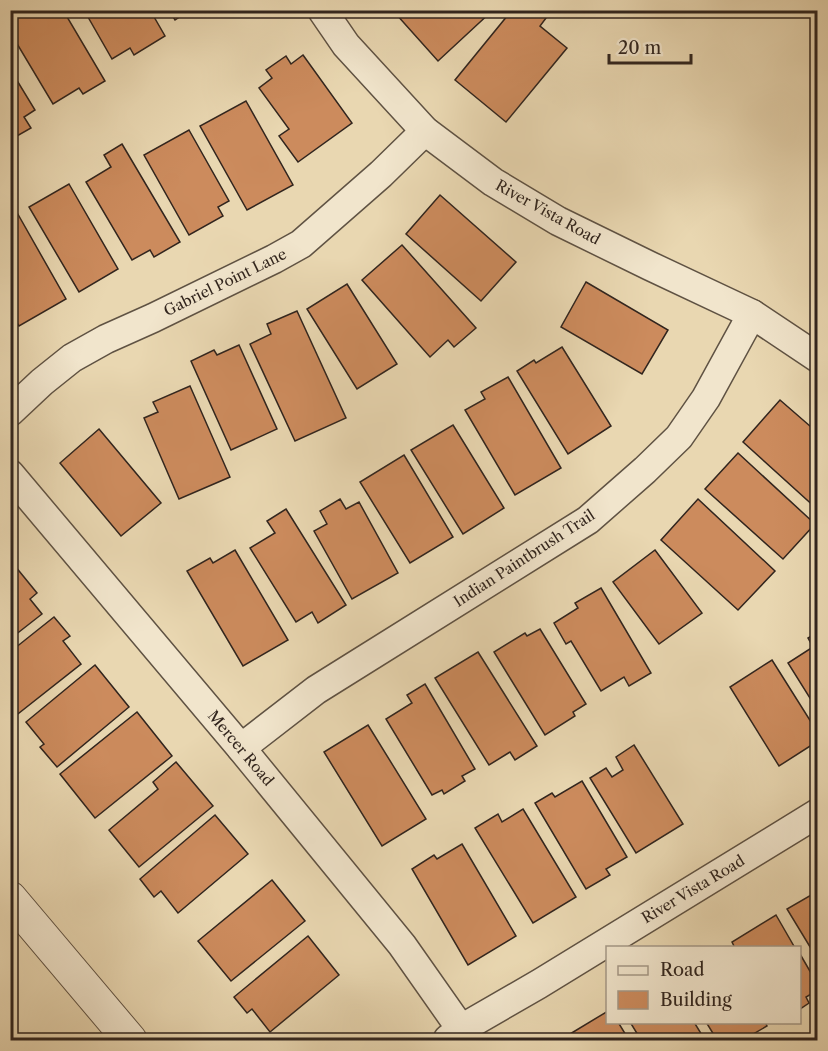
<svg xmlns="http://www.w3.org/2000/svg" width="828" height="1051" viewBox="0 0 828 1051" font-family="'Libre Caslon Text',serif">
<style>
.building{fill:#cc8b5d;stroke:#31251e;stroke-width:1.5}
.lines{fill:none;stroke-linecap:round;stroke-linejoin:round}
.minor-casing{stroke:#5f5243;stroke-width:31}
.tertiary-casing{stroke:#5f5243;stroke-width:35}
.minor{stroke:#f1e5cc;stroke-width:28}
.tertiary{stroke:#f1e5cc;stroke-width:33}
.labels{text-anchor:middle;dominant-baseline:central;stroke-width:6;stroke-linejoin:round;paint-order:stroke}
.street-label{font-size:15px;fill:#31251e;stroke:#f1e5cc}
</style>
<rect width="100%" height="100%" fill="#e9d7b1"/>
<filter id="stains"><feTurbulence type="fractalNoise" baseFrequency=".00333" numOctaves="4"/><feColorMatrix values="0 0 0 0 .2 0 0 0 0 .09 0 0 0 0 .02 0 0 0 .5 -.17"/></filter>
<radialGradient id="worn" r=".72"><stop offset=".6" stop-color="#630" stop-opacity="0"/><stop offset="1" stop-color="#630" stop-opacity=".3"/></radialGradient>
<g class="building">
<path d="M15,10H63L105,81L83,94L79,88L53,104L10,32V13Z"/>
<path d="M84,10H150L165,36L134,55L130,48L112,59Z"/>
<path d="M169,10H190L175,20Z"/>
<path d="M400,10H493L438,61L396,14Z"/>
<path d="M512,10H537L546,18L540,26L567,48L506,122L455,80Z"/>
<path d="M303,55L352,123L298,162L279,136L289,129L259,88L272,78L266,70L286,56L291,64Z"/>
<path d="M10,69L35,110L24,117L31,128L10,140Z"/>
<path d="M246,101L293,185L247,210L200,126Z"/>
<path d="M189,130L229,201L218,207L223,216L189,235L144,155Z"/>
<path d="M122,144L180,242L154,257L150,250L132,260L86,182L111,167L104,155Z"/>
<path d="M69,184L118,269L79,292L29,207Z"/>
<path d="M440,195L516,262L481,301L406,234Z"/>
<path d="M11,202L66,299L19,326L10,312Z"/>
<path d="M402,245L476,328L454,347L448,340L430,357L362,280Z"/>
<path d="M586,282L668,330L642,374L561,327Z"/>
<path d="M347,284L397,364L357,389L307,309Z"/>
<path d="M297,311L346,418L295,441L250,344L271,334L267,324Z"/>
<path d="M239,345L277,429L231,450L191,361L214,350L217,355Z"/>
<path d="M562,347L611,426L568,454L517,371L534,360L536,363Z"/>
<path d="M508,377L561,468L515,495L465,410L485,399L481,392Z"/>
<path d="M190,386L230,477L179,499L144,418L158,412L153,402Z"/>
<path d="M780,400L818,433L817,509L743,442Z"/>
<path d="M453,425L504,508L463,534L411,450Z"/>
<path d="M99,429L161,503L121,536L60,463Z"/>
<path d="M738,453L815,524L783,559L705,489Z"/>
<path d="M404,455L453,537L410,563L360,482Z"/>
<path d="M340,499L346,509L359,502L398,573L352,599L314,531L327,524L320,511Z"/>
<path d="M698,499L775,571L738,610L661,540Z"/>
<path d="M286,509L346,605L318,623L312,612L296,622L250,548L275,533L267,521Z"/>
<path d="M235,550L288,640L243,666L187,571L210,558L213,563Z"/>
<path d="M655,550L702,613L659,644L613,582Z"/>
<path d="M15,566L37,593L30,599L42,614L10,639V570Z"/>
<path d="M601,588L651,673L629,686L624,677L601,691L571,641L566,644L554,623L578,608L575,603Z"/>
<path d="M54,617L70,636L63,641L81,664L14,717L10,712V652Z"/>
<path d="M540,629L586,704L573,712L575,716L545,735L494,652L525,633L527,636Z"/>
<path d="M818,632V711L788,663L813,647L808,638Z"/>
<path d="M478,652L537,746L515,760L510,752L489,765L435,678Z"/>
<path d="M772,660L818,733V741L779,766L730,687Z"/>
<path d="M95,665L129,707L57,767L40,747L44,744L26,722Z"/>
<path d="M425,684L475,769L462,776L465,781L444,794L442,790L432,795L386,719L412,703L407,695Z"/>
<path d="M137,712L172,756L95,818L60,774Z"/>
<path d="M368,725L426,819L382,846L324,752Z"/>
<path d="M634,745L683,824L636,853L590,778L606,768L612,777L623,770L616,757Z"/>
<path d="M176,762L213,806L139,867L109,830L158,789L153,782Z"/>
<path d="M582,781L627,857L606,869L610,875L586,889L535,803L552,793L555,797Z"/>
<path d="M523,809L576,897L533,923L475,828L498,814L502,822Z"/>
<path d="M215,815L248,854L178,913L161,891L154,897L140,879Z"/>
<path d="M462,844L516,936L468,965L412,869L434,855L437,859Z"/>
<path d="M272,880L305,921L231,981L198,941Z"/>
<path d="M818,891V960L787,909Z"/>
<path d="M776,915L795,948H735L732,942Z"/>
<path d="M308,936L339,975L270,1032L252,1009L247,1013L234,997Z"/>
<path d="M800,954L818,985V990L806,997L809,1003L800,1009Z"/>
<path d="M608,1011V1022H618L629,1040H568L565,1037Z"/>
<path d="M630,1022H694L705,1040H641Z"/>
<path d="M706,1022H765L767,1026L743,1040H717Z"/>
<path d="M10,1025L23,1040H10Z"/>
</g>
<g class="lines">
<g class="minor-casing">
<g id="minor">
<path d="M322,10L346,45L425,131L493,182L558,221L650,266L752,314L818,358"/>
<path d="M10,412L42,382L72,358L106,339L153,318L274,259L301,244L381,174L425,131"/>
<path d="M10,474L241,748L402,945L461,1029"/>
<path d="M241,748L316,690L588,520L645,470L679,437L706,398L752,314"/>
<path d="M448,1039L461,1029L539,984L818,813"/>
</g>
</g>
<g class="tertiary-casing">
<path id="tertiary" d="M10,898L130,1040"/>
</g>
<use href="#minor" class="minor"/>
<use href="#tertiary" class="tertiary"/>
</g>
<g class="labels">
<g class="street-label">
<text transform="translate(548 212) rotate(29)">River Vista Road</text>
<text transform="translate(225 282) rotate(-26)">Gabriel Point Lane</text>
<text transform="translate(524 558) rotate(-33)">Indian Paintbrush Trail</text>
<text transform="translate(241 748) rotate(50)">Mercer Road</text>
<text transform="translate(693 889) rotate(-31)">River Vista Road</text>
</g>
</g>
<rect width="828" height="1051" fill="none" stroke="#e9d7b1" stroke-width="36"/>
<rect x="12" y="12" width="804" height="1027" fill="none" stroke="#31251e" stroke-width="3"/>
<rect x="18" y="18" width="792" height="1015" fill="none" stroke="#31251e" stroke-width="1.5"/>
<rect x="606" y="946" width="195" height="78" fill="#f1e5cc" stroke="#a49886" stroke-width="1.5"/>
<rect x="618" y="966" width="30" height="9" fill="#f1e5cc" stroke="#a49886" stroke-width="1.5"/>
<text x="660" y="976" font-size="18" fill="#31251e">Road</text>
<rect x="618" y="991" width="30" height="18" fill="#cc8b5d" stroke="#a49886" stroke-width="1.5"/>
<text x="660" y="1006" font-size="18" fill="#31251e">Building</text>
<path d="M609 54v9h82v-9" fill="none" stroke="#31251e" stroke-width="3"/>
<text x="618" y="54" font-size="18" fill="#31251e" stroke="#f1e5cc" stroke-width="4.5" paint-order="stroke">20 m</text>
<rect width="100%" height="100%" filter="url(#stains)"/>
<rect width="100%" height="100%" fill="url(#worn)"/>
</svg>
